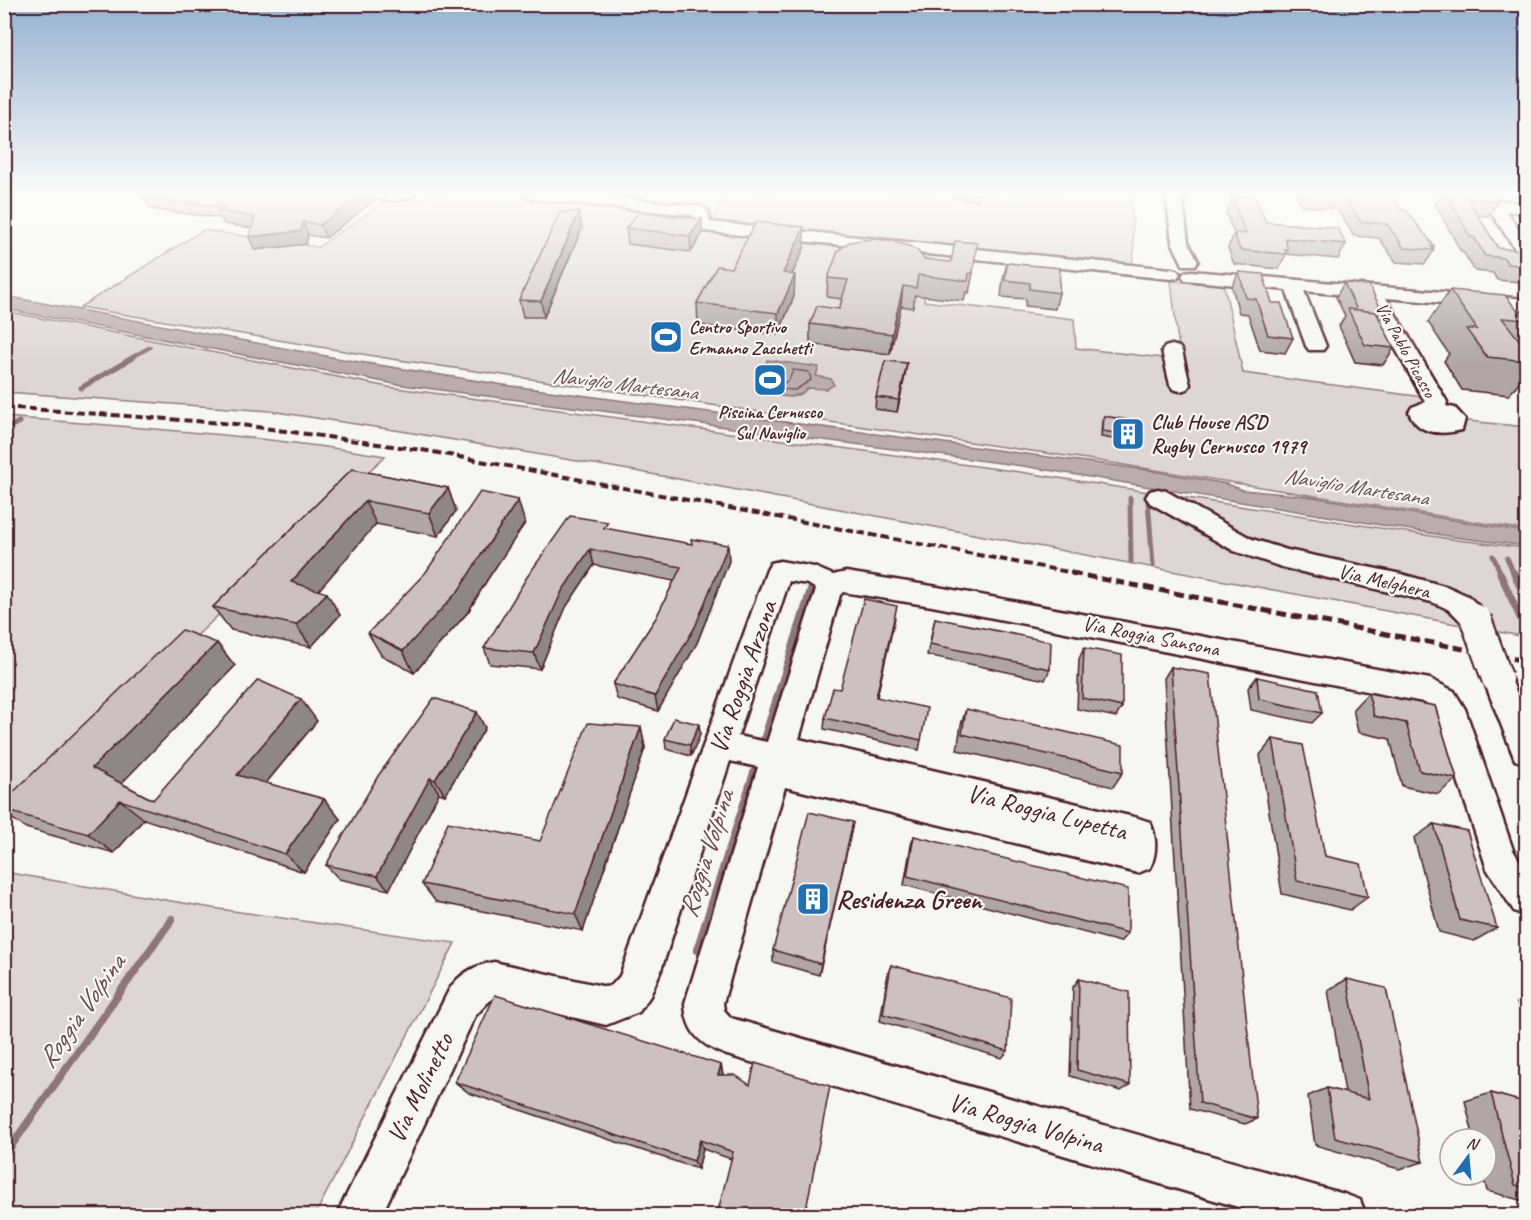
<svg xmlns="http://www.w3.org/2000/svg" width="1531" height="1220" viewBox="0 0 1531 1220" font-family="Caveat,sans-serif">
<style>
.green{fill:#ddd6d5;stroke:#947a80;stroke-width:1.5}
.water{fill:#bbadae;stroke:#8e747a;stroke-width:1.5}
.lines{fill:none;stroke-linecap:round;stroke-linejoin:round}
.shore{stroke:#77585f;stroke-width:1.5}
.stream-far3{stroke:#8e747a;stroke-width:4}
.stream-far2{stroke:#8e747a;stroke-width:5}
.stream-far1{stroke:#8e747a;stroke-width:7}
.stream{stroke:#8e747a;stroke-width:8}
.minor-casing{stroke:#4a1f2b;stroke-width:5}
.minor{fill:#f6f6f2;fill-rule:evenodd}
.rail-far1{stroke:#4a1f2b;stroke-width:4;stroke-dasharray:8 4;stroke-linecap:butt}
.rail{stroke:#4a1f2b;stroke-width:5;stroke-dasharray:10 5;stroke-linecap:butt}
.minor-bridge-casing{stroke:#4a1f2b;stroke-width:34;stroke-linecap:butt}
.minor-bridge{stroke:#f6f6f2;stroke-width:30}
.wall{fill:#afa6a5;stroke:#4a1f2b;stroke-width:1.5}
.shaded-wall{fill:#8f8786;stroke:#4a1f2b;stroke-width:1.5}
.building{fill:#ccc1c0;stroke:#4a1f2b;stroke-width:1.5}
.labels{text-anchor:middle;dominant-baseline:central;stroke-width:4.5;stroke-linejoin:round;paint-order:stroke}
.far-poi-label{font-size:18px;font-weight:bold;fill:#4a1f2b;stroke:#f6f6f2;text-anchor:start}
.far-street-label{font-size:18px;fill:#4a1f2b;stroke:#f6f6f2}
.poi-label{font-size:21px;font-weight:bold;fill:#4a1f2b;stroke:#f6f6f2;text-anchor:start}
.street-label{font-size:21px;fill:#4a1f2b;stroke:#f6f6f2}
.water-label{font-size:22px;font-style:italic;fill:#6c4a52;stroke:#f6f6f2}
.near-street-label{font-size:26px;fill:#4a1f2b;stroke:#f6f6f2}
.near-poi-label{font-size:26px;font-weight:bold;fill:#4a1f2b;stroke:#f6f6f2;text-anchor:start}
.near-water-label{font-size:27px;font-style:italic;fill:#6c4a52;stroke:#f6f6f2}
</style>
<rect width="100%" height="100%" fill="#f6f6f2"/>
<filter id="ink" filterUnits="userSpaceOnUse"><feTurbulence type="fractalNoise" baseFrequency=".0167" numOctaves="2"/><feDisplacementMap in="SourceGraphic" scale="12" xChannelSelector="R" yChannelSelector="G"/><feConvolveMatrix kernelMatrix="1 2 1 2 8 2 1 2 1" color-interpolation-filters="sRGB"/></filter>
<g filter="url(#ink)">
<g class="green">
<path d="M436,194H564L710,209L713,220L726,194H1130L1134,250L1132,265L933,245L924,301L1074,319L1076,348L1180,360L1171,281L1224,285L1243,373L1446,400L1459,420L1526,427V530L1087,459L392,359L80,307L203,230L318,247L389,199L421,200Z"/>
<path d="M4,311L388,387L1020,472L1457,540L1526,548V637L635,471L401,431L270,411L5,392Z"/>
<path d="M5,417C132,427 259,435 385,456L5,819Z"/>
<path d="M4,872L212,908L455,943L315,1215H5Z"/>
</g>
<g class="water">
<path d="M5,296L347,360L504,385L1148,470L1227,484L1243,490L1306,496L1526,532V546L1454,537L1023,466L395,384L5,309Z"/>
<path d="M767,360L819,367L816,376L831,379L834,385L826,389L808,388L801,394L791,397L781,396L773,391L771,385L785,373L764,369Z"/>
</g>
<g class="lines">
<path class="shore" d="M793,370L809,372L811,380L795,390L780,389V385L789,380Z"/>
<path class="stream-far3" d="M129,359L150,347"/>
<g class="stream-far2">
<path d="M81,388L132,358"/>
<path d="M4,430L19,422"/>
<path d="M1130,498L1131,562"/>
<path d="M1148,501L1153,565"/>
<path d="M1493,556L1501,574"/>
<path d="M1507,558L1514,574"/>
</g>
<g class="stream-far1">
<path d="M1500,573L1526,631"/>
<path d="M1514,573L1526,601"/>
<path d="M764,738L812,585"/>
<path d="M727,855L754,771"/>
</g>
<g class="stream">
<path d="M697,950L728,853"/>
<path d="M4,1156L172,919"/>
</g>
<g class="minor-casing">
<g id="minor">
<path d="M366,194H415C407,202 374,202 366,194Z"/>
<path d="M523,194H577L700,206L708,211L710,222L1171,269L1177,270L1180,274L1177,278L1171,279L703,231L695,226L693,215L531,199Z"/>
<path d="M1166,194H1182L1188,242L1198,261L1195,265H1183L1172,242Z"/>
<path d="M1494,200L1526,203V213L1506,211L1526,241V257L1520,256L1486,205Z"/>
<path d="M1191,271L1526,299V310L1386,298L1447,402L1446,406L1455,408L1465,419L1462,430C1441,435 1418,435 1409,412L1412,407L1425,402L1367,297L1304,291L1326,346L1323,350H1309L1306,346L1286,290L1185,280L1182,276L1185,272Z"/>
<path d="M1172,345L1179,347L1182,351L1190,385L1187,389L1180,391L1173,389L1170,385L1162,351L1165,347Z"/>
<path d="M1158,489L1166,491L1252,539L1287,550L1401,574L1448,587L1468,596L1486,613L1490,620L1486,627C1464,634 1464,621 1449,610C1444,607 1437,604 1432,602L1285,568L1234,551L1150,503L1146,497L1150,491Z"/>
<path d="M780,561L814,567L833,575L846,572L932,586L1430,679L1454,691L1465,709L1513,850L1526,872V916L1514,911L1487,869L1436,713L1423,702L932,606L843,592L840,595L799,739L1138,818L1150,822C1157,838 1157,853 1150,868L1138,873L785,787L723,1003L724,1010L731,1018L1344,1194L1360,1200L1366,1216H1268L724,1054C699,1044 686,1031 685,1003L758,767L730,761L661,970L650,996L639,1012L606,1025L500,1000H490L475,1016L381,1216H336L449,990C459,974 475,965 494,962L606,987L612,985L620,976L767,570L771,563ZM789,581L808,584L816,589L767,742L738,736Z"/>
<path d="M1497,666L1507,670L1526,715V764L1515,760L1483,678L1487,670Z"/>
</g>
</g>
<use href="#minor" class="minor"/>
<path class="rail-far1" d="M4,407L235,424L428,451L1079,574"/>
<path class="rail" d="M1071,573L1526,661"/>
<g class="minor-bridge-casing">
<path id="minor-bridge" d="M1476,620L1497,678"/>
</g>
<use href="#minor-bridge" class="minor-bridge"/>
</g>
<g class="wall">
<path d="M286,194H373L375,200L326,238L308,235L306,244L255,250L249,237L252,228L224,224L221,218L150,209L143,197Z"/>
<path d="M955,194H979L978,201L955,198Z"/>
<path d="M1296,194H1390L1402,210L1434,246L1433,249L1434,250L1425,264L1396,262L1379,238L1354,236L1337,209L1302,206Z"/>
<path d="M1441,194H1493L1498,202L1488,216L1477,215L1498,248L1527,260V274L1520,282L1497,280L1493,273L1475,271L1464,253L1461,252L1435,203Z"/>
<path d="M1235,195L1266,222L1346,244L1338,259L1286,254L1279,269L1234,264L1228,248L1234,234L1226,213L1232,199H1234Z"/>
<path d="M702,219V234L691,252L628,244L626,228Z"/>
<path d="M582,228L544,317H523L519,300Z"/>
<path d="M804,248L792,274L794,296L778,335L698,325L697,303L731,268Z"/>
<path d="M924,259L973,273L969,293L966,292L964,301L915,295L913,308L901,306L890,354L810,344V324L839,309L842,299L827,297L828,278Z"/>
<path d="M1007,263L1059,293L1055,309L1025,306L1026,299L1001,297L1003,279Z"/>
<path d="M1239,272L1272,303L1293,338L1285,353L1260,350L1248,314L1239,313L1232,287Z"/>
<path d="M1344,283L1384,315L1380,321L1394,348L1383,365L1355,362L1339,326L1345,316L1336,297Z"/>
<path d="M1450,290L1520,314L1527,305V372L1509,395L1462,390L1444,361L1449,354L1428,322Z"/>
<path d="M905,375L897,412L875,409L876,397Z"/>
<path d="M1104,416L1142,438L1140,444L1101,437L1102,421Z"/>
<path d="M352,469L448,488L456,511L438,536L376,524L318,590L340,615L311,647L231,630L213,607Z"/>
<path d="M525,523L487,580L468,612L414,673L381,655L368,633Z"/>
<path d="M609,529L729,561L697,643L658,711L617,699L613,684L656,618L674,581L594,565L566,607L540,669L490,664L484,648Z"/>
<path d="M895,618L877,697L921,740L919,750L824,729L825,718L840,689Z"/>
<path d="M935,618L1050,669L1045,680L927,655Z"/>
<path d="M217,643L235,666L121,783L153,800L317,721L266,783L324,799L340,819L304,872L144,819L114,853L26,828L4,813V801Z"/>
<path d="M1084,648L1122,707L1116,717L1077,709L1079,659Z"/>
<path d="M1171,667L1257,1119L1245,1124L1190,1109L1164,678Z"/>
<path d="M1257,677L1322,713L1312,723L1251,710L1248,688Z"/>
<path d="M1368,693L1435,706L1457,779L1438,794L1402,786L1390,739L1358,732L1353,709Z"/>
<path d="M966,709L1123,772L1113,787L957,750L961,725Z"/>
<path d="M477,712L485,728L445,795L439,793L389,890L339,879L326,865Z"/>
<path d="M699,724L700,735L691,756L666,749L665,739Z"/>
<path d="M641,727L645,748L583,931L436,902L422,884L540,841Z"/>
<path d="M1273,739L1325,856L1368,897L1350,910L1282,894L1260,755Z"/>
<path d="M853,822L819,975L773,962V950Z"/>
<path d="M1434,824L1497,928L1474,941L1439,932L1414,838Z"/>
<path d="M914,836L1128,933L1120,942L904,885L911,845Z"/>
<path d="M891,965L1008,1051L1002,1058L880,1021L888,973Z"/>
<path d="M1079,979L1130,1085L1121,1091L1070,1076L1073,987Z"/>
<path d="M1347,979L1423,1162L1399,1169L1315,1145L1308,1096L1327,1088L1345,1093L1328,990Z"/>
<path d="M1527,999V1033L1517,1003Z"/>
<path d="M721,1065L723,1075L750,1085L731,1159L703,1149L698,1169L469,1093L455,1082Z"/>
<path d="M1491,1093L1527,1103V1202L1487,1191L1483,1175H1486V1139H1474L1465,1101Z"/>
</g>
<g class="shaded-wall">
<path d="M362,194H373L375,200L326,238L320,225Z"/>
<path d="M579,212L582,228L544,317L541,301Z"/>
<path d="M702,219V234L691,252L690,236Z"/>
<path d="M303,222L308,235L306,244L255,250L249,237Z"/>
<path d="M804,227V248L783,295V273Z"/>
<path d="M795,275L794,296L778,335V313Z"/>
<path d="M903,286L901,306L890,354L892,334Z"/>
<path d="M907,363L905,375L897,412L899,400Z"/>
<path d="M448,488L456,511L438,536L429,513Z"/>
<path d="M518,500L525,523L487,580L468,612L414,673L403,651L479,558Z"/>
<path d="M365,501L376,524L306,605L291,582Z"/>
<path d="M728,545L729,561L697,643L658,711L655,696Z"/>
<path d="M590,549L594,565L566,607L540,669L534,653L562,591Z"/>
<path d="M327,593L340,615L311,647L296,625Z"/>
<path d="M217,643L235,666L116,789L92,768Z"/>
<path d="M301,699L317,721L256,795L237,775Z"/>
<path d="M477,712L485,728L445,795L435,780Z"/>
<path d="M699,724L700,735L691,756L690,745Z"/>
<path d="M641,727L645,748L583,931L575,914Z"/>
<path d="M430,778L439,793L389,890L377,876Z"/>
<path d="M324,799L340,819L304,872L285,854Z"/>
<path d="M120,800L144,819L114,853L88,834Z"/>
<path d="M853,822L850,837L819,975L821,964Z"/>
<path d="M721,1065L723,1076L718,1075Z"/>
<path d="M700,1140L703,1149L698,1169L694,1161Z"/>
</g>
<g class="building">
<path d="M148,194L285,195L362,194L320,225L303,222L301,231L249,237L255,217L218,211L225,207L143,197Z"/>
<path d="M1323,194H1390L1402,210H1406L1434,246H1431L1434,250L1404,248L1387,224L1361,222L1344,196Z"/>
<path d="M1447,194H1493L1498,202L1467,198L1498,248L1520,250L1527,260V266L1508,264L1504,258L1485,256L1474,237H1470Z"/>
<path d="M1235,195L1255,197L1266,222L1337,228L1346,244L1285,238L1288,251L1285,250L1286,254L1240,250L1234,233L1246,234L1232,199L1237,200Z"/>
<path d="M560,212H579L541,301L519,300Z"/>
<path d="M639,212L702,219L690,236L626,228Z"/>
<path d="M756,222L804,227L783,273L795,275L778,313L697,303L717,266L731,268Z"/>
<path d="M870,239L888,240L909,246L917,250L924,259L951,262L955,241L977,243L973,273H969L968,281L918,275L916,288L903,286L892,334L810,324L817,306L839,309L848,280L828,278L838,251L849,242Z"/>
<path d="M1007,263L1060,268L1059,293L1030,289V283L1005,280Z"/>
<path d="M1239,272L1263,274L1272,303H1281L1293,338L1268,335L1256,299L1246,298Z"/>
<path d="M1344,283L1369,285L1384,315L1377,314L1376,312L1357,310Z"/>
<path d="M1450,290L1505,295L1525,320L1502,318L1527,350V361L1487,357L1466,329H1477Z"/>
<path d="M1348,309L1376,312L1394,348L1365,345Z"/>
<path d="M885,361L907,363L899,400L876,397Z"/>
<path d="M1104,416L1141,422L1142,438L1103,431Z"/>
<path d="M352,469L448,488L429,513L365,501L291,582L327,593L296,625L213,607Z"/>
<path d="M480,492L518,500L479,558L459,590L403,651L368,633L426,572Z"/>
<path d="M570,516L608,522L604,528L692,544L691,539L728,545L695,627L655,696L613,684L656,618L681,567L590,549L562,591L534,653L484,648L527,577Z"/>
<path d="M864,599L897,606L876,697L927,708L921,740L825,718L833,688L840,689Z"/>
<path d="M935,618L1051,642L1050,669L930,644Z"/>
<path d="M182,630L217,643L92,768L153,800L258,680L301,699L237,775L324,799L285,854L120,800L88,834L4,810V801Z"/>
<path d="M1084,648L1122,655V707L1082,698Z"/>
<path d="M1171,667L1210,674L1257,1119L1200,1103Z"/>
<path d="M1257,677L1318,690L1322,713L1259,699Z"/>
<path d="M1368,693L1435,706L1457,779L1420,771L1406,723L1374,716Z"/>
<path d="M434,698L477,712L435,780L430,778L377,876L326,865L378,776Z"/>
<path d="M966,709L1123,745V772L962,734Z"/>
<path d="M674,718L699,724L690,745L665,739Z"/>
<path d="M588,723L641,727L575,914L422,884L448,822L540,841Z"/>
<path d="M1273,739L1303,745L1325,856L1361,864L1368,897L1297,881Z"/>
<path d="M809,812L853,822L821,964L773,950Z"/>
<path d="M1434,824L1467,831L1497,928L1460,920Z"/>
<path d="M914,836L1128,889V933L907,876Z"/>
<path d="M891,965L1011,998L1008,1051L883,1014Z"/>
<path d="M1079,979L1129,992L1130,1085L1077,1070Z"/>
<path d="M1347,979L1386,988L1423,1162L1335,1138L1327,1088L1369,1099Z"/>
<path d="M495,995L721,1065L718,1075H735L750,1085L755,1063L830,1086L805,1215H717L733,1152L700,1140L694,1161L455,1082Z"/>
<path d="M1491,1093L1527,1103V1188L1515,1185Z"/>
</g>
</g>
<linearGradient id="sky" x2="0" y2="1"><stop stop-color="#96b1d1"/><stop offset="0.53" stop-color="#fbfbf9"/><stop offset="1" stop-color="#fbfbf9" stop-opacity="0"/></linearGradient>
<rect width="1531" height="365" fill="url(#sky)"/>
<defs>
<g id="stadium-square" transform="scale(1.725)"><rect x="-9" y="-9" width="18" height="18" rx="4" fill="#1f6fb2" stroke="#f6f6f2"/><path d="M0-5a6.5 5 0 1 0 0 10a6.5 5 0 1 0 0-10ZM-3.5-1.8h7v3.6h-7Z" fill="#fff"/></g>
<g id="building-square" transform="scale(1.725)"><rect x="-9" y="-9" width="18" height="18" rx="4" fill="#1f6fb2" stroke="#f6f6f2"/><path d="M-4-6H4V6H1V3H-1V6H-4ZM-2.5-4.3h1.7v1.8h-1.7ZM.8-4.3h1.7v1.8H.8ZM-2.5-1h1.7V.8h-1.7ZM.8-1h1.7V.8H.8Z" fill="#fff"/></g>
</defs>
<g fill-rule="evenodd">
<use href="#stadium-square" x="666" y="337"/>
<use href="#stadium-square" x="770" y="380"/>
<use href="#building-square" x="1128" y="434"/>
<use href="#building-square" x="813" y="899"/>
</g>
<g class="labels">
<g class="far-poi-label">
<text x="689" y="327">Centro Sportivo<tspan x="689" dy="21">Ermanno Zacchetti</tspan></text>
<text x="770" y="412" text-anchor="middle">Piscina Cernusco<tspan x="770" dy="21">Sul Naviglio</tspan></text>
</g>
<g class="far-street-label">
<text transform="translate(1406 350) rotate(61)">Via Pablo Picasso</text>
</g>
<g class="poi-label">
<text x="1151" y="422">Club House ASD<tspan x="1151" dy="24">Rugby Cernusco 1979</tspan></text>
</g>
<g class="street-label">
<text transform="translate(1384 581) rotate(13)">Via Melghera</text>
<text transform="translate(1151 636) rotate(11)">Via Roggia Sansona</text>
</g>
<g class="water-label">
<text transform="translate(625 384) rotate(7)">Naviglio Martesana</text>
<text transform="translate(1356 487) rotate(9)">Naviglio Martesana</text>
</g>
<g class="near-street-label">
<text transform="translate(743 677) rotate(-71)">Via Roggia Arzona</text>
<text transform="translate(1047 812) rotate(14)">Via Roggia Lupetta</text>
<text transform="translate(420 1088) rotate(-64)">Via Molinetto</text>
<text transform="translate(1026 1123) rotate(16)">Via Roggia Volpina</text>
</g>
<g class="near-poi-label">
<text x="836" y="899">Residenza Green</text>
</g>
<g class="near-water-label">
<text transform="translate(706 854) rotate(-73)">Roggia Volpina</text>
<text transform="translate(81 1011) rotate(-55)">Roggia Volpina</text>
</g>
</g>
<rect width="1531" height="1220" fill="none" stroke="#f6f6f2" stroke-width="24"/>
<rect x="12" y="12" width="1507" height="1196" fill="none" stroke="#4a1f2b" stroke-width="2" filter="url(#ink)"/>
<g transform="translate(1468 1157) rotate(16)"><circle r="28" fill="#f6f6f2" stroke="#b1a0a2" stroke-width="1.5"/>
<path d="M0-4.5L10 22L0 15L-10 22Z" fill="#1f6fb2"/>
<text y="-9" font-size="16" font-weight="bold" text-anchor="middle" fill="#4a1f2b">N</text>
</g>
</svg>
